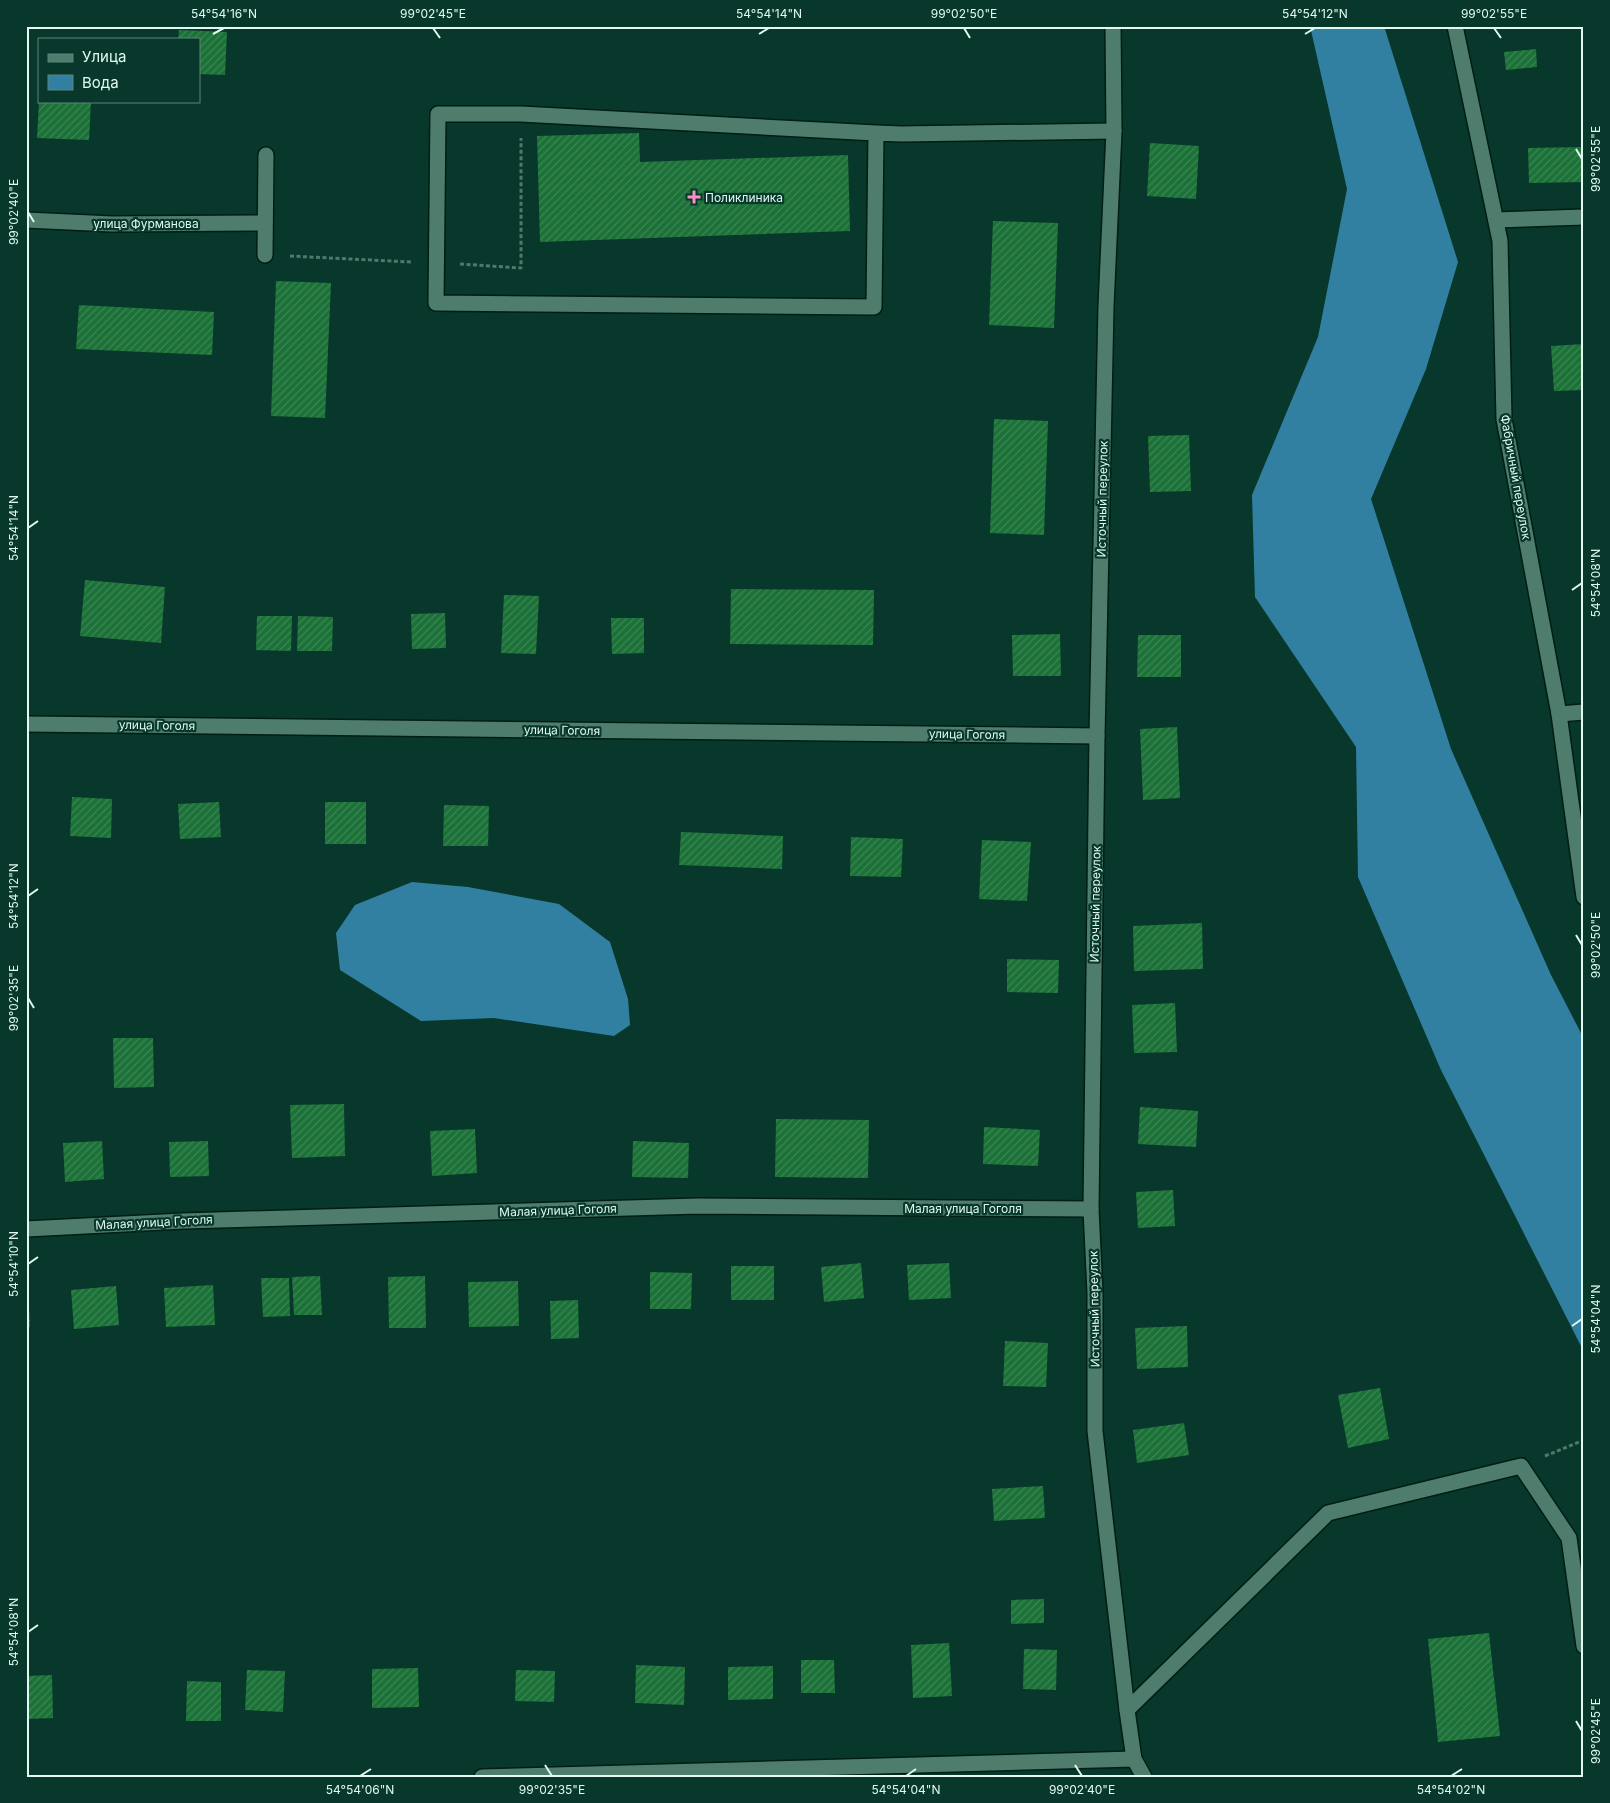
<svg xmlns="http://www.w3.org/2000/svg" width="1610" height="1803" viewBox="0 0 1610 1803" font-family="Inter,sans-serif">
<style>
.water{fill:#3280a1}
.building{fill:url(#building-hatch)}
.lines{fill:none;stroke-linecap:round;stroke-linejoin:round}
.lane-casing{stroke:#001e14;stroke-width:18}
.street-casing{stroke:#001e14;stroke-width:18}
.path{stroke:#50796d;stroke-width:3;stroke-dasharray:4 2.5;stroke-linecap:butt}
.lane{stroke:#4f7d6d;stroke-width:15}
.street{stroke:#4f7d6d;stroke-width:15}
.ticks{fill:none;stroke:#e1f9f0;stroke-width:2}
.poi-dot{fill:#fb8fc5;stroke:#07382b;stroke-width:2}
.labels{text-anchor:middle;dominant-baseline:central;stroke-width:4.5;stroke-linejoin:round;paint-order:stroke}
.poi-label{font-size:12px;fill:#e1f9f0;stroke:#07382b;text-anchor:start}
.street-label{font-size:12px;fill:#e1f9f0;stroke:#07382b}
.neatline{fill:none;stroke:#e1f9f0;stroke-width:2}
.ticks-label{font-size:12px;text-anchor:middle;fill:#e1f9f0}
</style>
<defs>
<pattern id="building-hatch" width="6" height="6" patternUnits="userSpaceOnUse" patternTransform="scale(1.25)"><rect width="6" height="6" fill="#1b7137"/><path d="M-1 1l2-2M0 6l6-6M5 7l2-2" fill="none" stroke="#3c8654"/></pattern>
</defs>
<rect width="100%" height="100%" fill="#07382b"/>
<g class="water">
<path d="M1310,26H1384L1458,262L1426,369L1371,499L1451,749L1551,975L1584,1039V1347L1582,1348L1441,1070L1358,877L1356,747L1255,597L1252,495L1318,337L1347,189Z"/>
<path d="M412,882L468,887L559,904L610,942L628,999L630,1025L614,1036L494,1018L421,1021L340,970L336,933L355,905Z"/>
</g>
<g class="building">
<path d="M179,30L227,32L225,75L199,74V39H178Z"/>
<path d="M1536,49L1537,67L1506,70L1504,52Z"/>
<path d="M39,101H91L89,140L37,138Z"/>
<path d="M639,133L640,162L848,155L850,231L540,242L537,136Z"/>
<path d="M1150,143L1199,146L1196,199L1147,196Z"/>
<path d="M1584,147V182L1529,183L1528,148Z"/>
<path d="M993,221L1058,223L1054,328L989,325Z"/>
<path d="M276,281L331,283L325,418L271,416Z"/>
<path d="M79,305L214,312L212,355L76,349Z"/>
<path d="M1584,344V390L1554,391L1551,346Z"/>
<path d="M994,419L1048,421L1044,535L990,533Z"/>
<path d="M1189,435L1191,491L1150,492L1148,436Z"/>
<path d="M85,580L165,587L161,643L80,636Z"/>
<path d="M731,589L874,590L873,645L730,644Z"/>
<path d="M504,595L539,596L536,654L501,653Z"/>
<path d="M445,613L446,648L412,649L411,614Z"/>
<path d="M257,616H292L291,651L256,650Z"/>
<path d="M298,616L333,617L332,651H297Z"/>
<path d="M611,618H644V653L612,654Z"/>
<path d="M1060,634L1061,676H1013L1012,635Z"/>
<path d="M1138,635H1181V677H1137Z"/>
<path d="M1177,727L1180,798L1143,800L1140,729Z"/>
<path d="M72,797L112,799L111,838L70,836Z"/>
<path d="M219,802L221,837L180,839L178,804Z"/>
<rect x="325" y="802" width="41" height="42"/>
<path d="M444,805L489,806L488,846H443Z"/>
<path d="M681,832L783,836L782,869L679,865Z"/>
<path d="M851,837L903,839L901,877L850,876Z"/>
<path d="M982,840L1031,842L1027,901L979,899Z"/>
<path d="M1202,923L1203,969L1134,971L1133,926Z"/>
<path d="M1007,959L1059,960L1058,993L1007,992Z"/>
<path d="M1175,1003L1177,1052L1134,1053L1132,1005Z"/>
<path d="M113,1038H153L154,1087L114,1088Z"/>
<path d="M344,1104L345,1156L292,1158L290,1105Z"/>
<path d="M1140,1107L1198,1111L1196,1147L1138,1144Z"/>
<path d="M776,1119L869,1120L868,1178L775,1177Z"/>
<path d="M984,1127L1040,1130L1038,1166L983,1164Z"/>
<path d="M475,1129L477,1173L432,1176L430,1131Z"/>
<path d="M102,1141L104,1179L65,1182L63,1143Z"/>
<path d="M208,1141L209,1176L170,1177L169,1142Z"/>
<path d="M633,1141L689,1143L688,1178L632,1177Z"/>
<path d="M1173,1190L1175,1226L1138,1228L1136,1192Z"/>
<path d="M861,1263L864,1298L824,1302L821,1267Z"/>
<path d="M949,1263L951,1298L909,1300L907,1265Z"/>
<rect x="731" y="1266" width="43" height="34"/>
<path d="M650,1272L692,1273L691,1309H650Z"/>
<path d="M320,1276L322,1315H294L292,1277Z"/>
<path d="M425,1276L426,1328H389L388,1277Z"/>
<path d="M261,1278H289L290,1316L263,1317Z"/>
<path d="M518,1281L519,1326L469,1327L468,1282Z"/>
<path d="M213,1285L215,1325L166,1327L164,1288Z"/>
<path d="M116,1286L119,1325L74,1329L71,1290Z"/>
<path d="M26,1288H28L30,1327H26Z"/>
<path d="M578,1300L579,1338L551,1339L550,1301Z"/>
<path d="M1187,1326L1188,1367L1137,1369L1135,1328Z"/>
<path d="M1005,1341L1048,1343L1046,1387L1003,1386Z"/>
<path d="M1380,1388L1389,1439L1348,1448L1338,1395Z"/>
<path d="M1184,1423L1189,1455L1137,1463L1133,1430Z"/>
<path d="M1043,1486L1045,1518L994,1521L992,1489Z"/>
<path d="M1044,1599V1623L1011,1624V1600Z"/>
<path d="M1489,1633L1500,1736L1438,1742L1428,1639Z"/>
<path d="M949,1643L952,1696L913,1698L911,1645Z"/>
<path d="M1024,1649L1057,1650L1056,1690L1023,1689Z"/>
<path d="M801,1660H834L835,1693H801Z"/>
<path d="M636,1665L685,1667L684,1705L635,1703Z"/>
<path d="M773,1666V1699L728,1700V1667Z"/>
<path d="M418,1668L419,1707L372,1708V1669Z"/>
<path d="M247,1670L285,1671L283,1712L245,1710Z"/>
<path d="M516,1670L555,1671L554,1702L515,1701Z"/>
<path d="M52,1675L53,1718L26,1719V1676Z"/>
<path d="M187,1681L221,1682V1721H186Z"/>
</g>
<g class="lines">
<g class="lane-casing">
<g id="lane">
<path d="M876,133L874,307L436,303L438,114H521L876,133L901,134L1114,131"/>
<path d="M265,255L266,155"/>
<path d="M1127,1710L1328,1513L1521,1466L1569,1538L1584,1646"/>
</g>
</g>
<g class="street-casing">
<g id="street">
<path d="M1113,26L1114,131L1106,306L1097,736L1091,1209L1095,1293V1431L1127,1710L1134,1759L1144,1777"/>
<path d="M1455,26L1500,241L1504,419L1559,714L1584,897"/>
<path d="M26,220L112,224L265,223"/>
<path d="M1496,220L1584,217"/>
<path d="M1559,714L1584,712"/>
<path d="M26,724L1097,736"/>
<path d="M26,1229L183,1221L698,1206L1091,1209"/>
<path d="M482,1777L1134,1759"/>
</g>
</g>
<g class="path">
<path d="M290,256L411,262"/>
<path d="M460,264L521,268V138"/>
<path d="M1545,1456L1584,1440"/>
</g>
<use href="#lane" class="lane"/>
<use href="#street" class="street"/>
</g>
<path class="ticks" d="M433,28L440,38M964,28L970,38M1494,28L1501,38M213,34L224,28M759,34L769,28M1305,34L1315,28M1576,149L1582,159M28,212L34,222M28,528L38,521M1572,590L1582,583M28,896L38,889M1576,935L1582,945M28,998L34,1008M28,1264L38,1257M1572,1326L1582,1319M28,1632L38,1625M1576,1721L1582,1731M545,1765L552,1776M1075,1765L1082,1776M360,1776L371,1769M906,1776L916,1769M1451,1776L1462,1769"/>
<path class="poi-dot" d="M691.5 189.5h5v5h5v5h-5v5h-5v-5h-5v-5h5z"/>
<g class="labels">
<g class="poi-label">
<text x="705" y="197">Поликлиника</text>
</g>
<g class="street-label">
<text x="146" y="223">улица Фурманова</text>
<text transform="translate(1516 477) rotate(80)">Фабричный переулок</text>
<text transform="translate(1102 499) rotate(-89)">Источный переулок</text>
<text transform="translate(157 725) rotate(1)">улица Гоголя</text>
<text transform="translate(562 730) rotate(1)">улица Гоголя</text>
<text transform="translate(967 734) rotate(1)">улица Гоголя</text>
<text transform="translate(1095 904) rotate(-89)">Источный переулок</text>
<text x="963" y="1208">Малая улица Гоголя</text>
<text transform="translate(558 1210) rotate(-2)">Малая улица Гоголя</text>
<text transform="translate(154 1222) rotate(-3)">Малая улица Гоголя</text>
<text transform="translate(1094 1309) rotate(-91)">Источный переулок</text>
</g>
</g>
<rect width="1610" height="1803" fill="none" stroke="#07382b" stroke-width="55"/>
<rect x="38" y="38" width="162" height="65" fill="#07382b" stroke="#5e857a"/>
<rect x="48" y="54" width="25" height="8" fill="#4f7d6d" stroke="#5e857a"/>
<text x="82" y="62" font-size="15" fill="#e1f9f0">Улица</text>
<rect x="48" y="75" width="25" height="15" fill="#3280a1" stroke="#5e857a"/>
<text x="82" y="88" font-size="15" fill="#e1f9f0">Вода</text>
<rect x="28" y="28" width="1554" height="1748" class="neatline"/>
<g class="ticks-label">
<text x="224" y="18">54°54'16"N</text>
<text x="433" y="18">99°02'45"E</text>
<text x="769" y="18">54°54'14"N</text>
<text x="964" y="18">99°02'50"E</text>
<text x="1315" y="18">54°54'12"N</text>
<text x="1494" y="18">99°02'55"E</text>
<text transform="translate(1596 159) rotate(-90)" y="4">99°02'55"E</text>
<text transform="translate(14 212) rotate(-90)" y="4">99°02'40"E</text>
<text transform="translate(14 528) rotate(-90)" y="4">54°54'14"N</text>
<text transform="translate(1596 583) rotate(-90)" y="4">54°54'08"N</text>
<text transform="translate(14 896) rotate(-90)" y="4">54°54'12"N</text>
<text transform="translate(1596 945) rotate(-90)" y="4">99°02'50"E</text>
<text transform="translate(14 998) rotate(-90)" y="4">99°02'35"E</text>
<text transform="translate(14 1264) rotate(-90)" y="4">54°54'10"N</text>
<text transform="translate(1596 1319) rotate(-90)" y="4">54°54'04"N</text>
<text transform="translate(14 1632) rotate(-90)" y="4">54°54'08"N</text>
<text transform="translate(1596 1731) rotate(-90)" y="4">99°02'45"E</text>
<text x="360" y="1794">54°54'06"N</text>
<text x="552" y="1794">99°02'35"E</text>
<text x="906" y="1794">54°54'04"N</text>
<text x="1082" y="1794">99°02'40"E</text>
<text x="1451" y="1794">54°54'02"N</text>
</g>
</svg>
